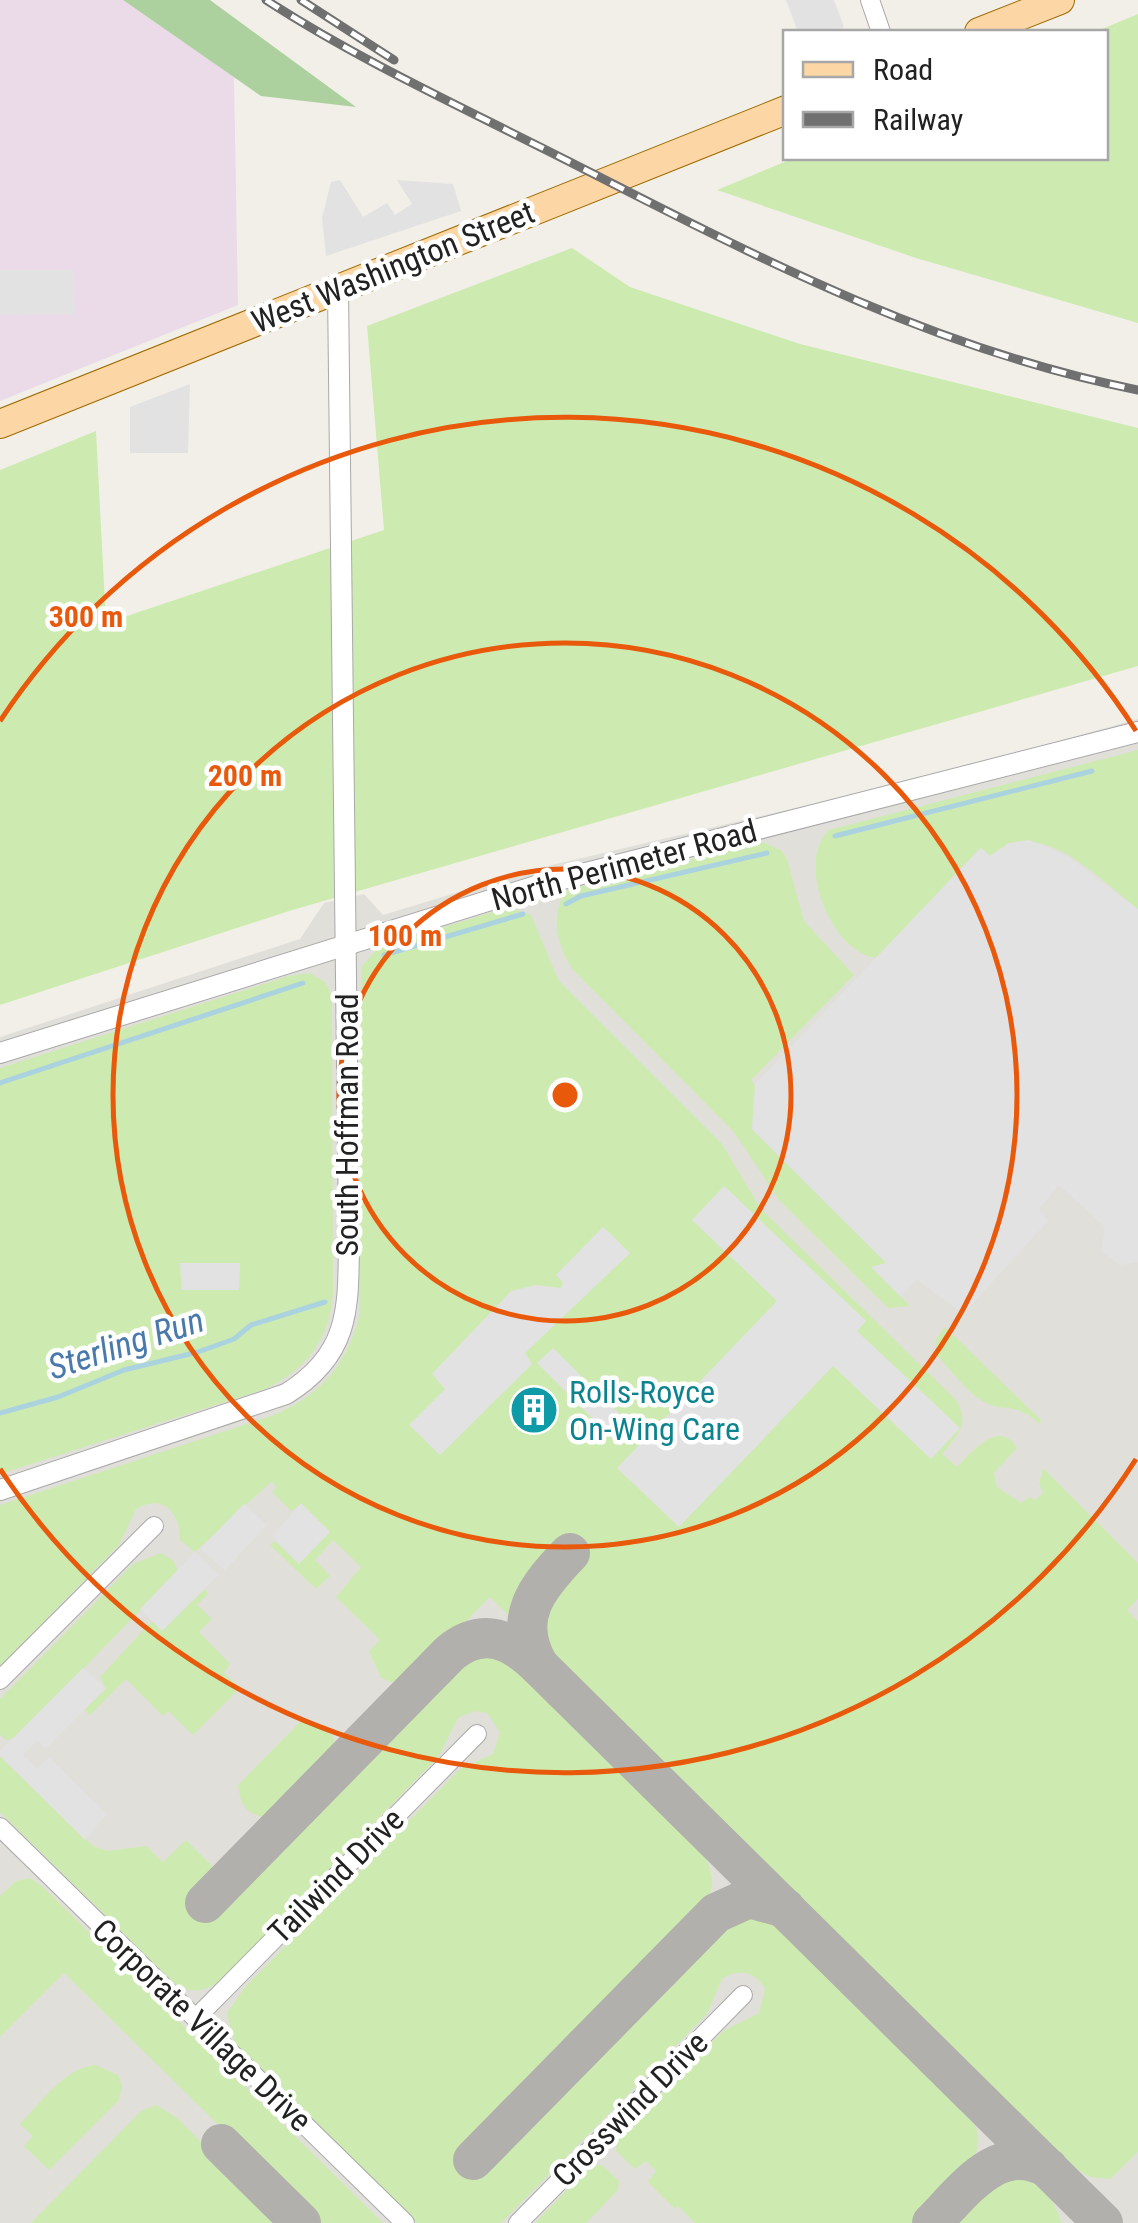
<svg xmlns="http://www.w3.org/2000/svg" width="1138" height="2223" viewBox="0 0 1138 2223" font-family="'Roboto Condensed',sans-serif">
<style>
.industrial{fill:#ebdbe8}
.airport{fill:#e1dfda}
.grass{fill:#cdebb0}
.forest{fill:#add19e}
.parking{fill:#e2e2e2}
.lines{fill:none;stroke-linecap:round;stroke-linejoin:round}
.stream{stroke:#aad3df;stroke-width:5}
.taxiway{stroke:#b1b0ac;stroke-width:40}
.minor-casing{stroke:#a9a9a9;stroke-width:20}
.tertiary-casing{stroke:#a9a9a9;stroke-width:22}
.primary-casing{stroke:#a06b00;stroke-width:30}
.minor{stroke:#fff;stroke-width:18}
.tertiary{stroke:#fff;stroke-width:20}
.primary{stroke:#fcd6a4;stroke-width:28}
.rail-casing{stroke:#707070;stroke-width:9}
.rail{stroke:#fff;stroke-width:5;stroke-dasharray:15;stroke-linecap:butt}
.ring{fill:none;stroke:#e8590c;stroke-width:5}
.labels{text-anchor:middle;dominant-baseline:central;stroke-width:9;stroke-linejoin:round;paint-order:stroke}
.street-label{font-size:32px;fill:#222;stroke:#fff}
.culture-label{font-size:32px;fill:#0d838f;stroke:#fff;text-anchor:start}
.water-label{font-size:35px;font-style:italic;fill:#4a7aab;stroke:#fff}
.centre{fill:#e8590c;stroke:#fff;stroke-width:5}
.ring-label{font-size:30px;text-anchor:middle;font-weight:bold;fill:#e8590c;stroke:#fff;stroke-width:9;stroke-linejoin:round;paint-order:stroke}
</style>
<rect width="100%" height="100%" fill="#f2efe9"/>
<path class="industrial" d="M0,0H123L234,77L238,305L0,401Z"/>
<path class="airport" d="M1138,719V2223H0V1037L300,939L324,903L364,894L383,915L535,869L952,771Z"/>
<g class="grass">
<path d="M1138,14V323L916,258L717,190L794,158H1106V32H1095Z"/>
<path d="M572,248L630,287L800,344L1138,428V666L289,911L0,1005V470L96,431L106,623L384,530L367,326Z"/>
<path d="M1138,750V909C1097,878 1040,813 990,856L980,848L876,958C831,952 795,862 829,830Z"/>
<path d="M763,842L782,851L787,859L804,921L854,975L751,1080L757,1089L752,1129L887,1263L872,1267L910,1306L888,1308L779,1200L734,1132L572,969C557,945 549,914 567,890Z"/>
<path d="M508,907L531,915L559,981L722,1144L761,1209L957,1401C970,1426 958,1434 942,1454L957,1467C972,1452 999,1418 1017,1448L994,1473L997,1487L1021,1503L1029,1497L1035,1500L1043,1493L1039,1484L1043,1468L1138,1563V1599L1127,1610L1138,1621V2152L1110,2179L1090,2177L1066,2163L490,1597L402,1686L381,1678L369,1651L380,1640L336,1597L361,1567L333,1540L315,1560L330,1576L316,1589L270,1545L275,1541L299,1564L302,1504L291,1511L272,1492L277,1487L271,1482L195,1552L180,1540C180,1513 164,1493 136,1509L119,1545L0,1666V1505L274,1415C320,1395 346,1366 359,1317L361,967L378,948Z"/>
<path d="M310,973L325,982L332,995L333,1294C329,1340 307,1369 265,1389L0,1474V1068L289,976Z"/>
<path d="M945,1327L1041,1420L1040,1424C1014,1401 1003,1413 982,1401C966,1391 950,1370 937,1355L936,1339Z"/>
<path d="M161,1553L174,1561L178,1572L15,1738L6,1740L0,1735V1699L133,1564Z"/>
<path d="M205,1588L208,1594L197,1605L212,1619L199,1632L230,1664L224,1673L240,1688L193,1735L168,1711L163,1716L126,1679L90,1715L84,1710L106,1689L100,1677L150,1623Z"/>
<path d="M481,1655L509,1664L705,1856C724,1899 701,1899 682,1931L459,2160L476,2176L700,1948C732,1928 732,1906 774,1924L975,2125C992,2161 940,2200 917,2223H695L678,2206L675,2209L648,2182L656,2171L646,2161L635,2169L616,2151L617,2139L723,2031L759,2013L765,1989C755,1971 739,1968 722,1979L707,2014L501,2223H417L234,2042L227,2013L245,1987L460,1769L493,1754L500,1732L487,1713L474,1711L458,1718L439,1756L221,1980C206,1992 189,1995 173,1982L0,1812V1756L93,1846L107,1851L146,1846L163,1862L186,1840L219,1873L194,1896L211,1914L435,1686L469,1659Z"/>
<path d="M304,1718L330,1729L339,1753L273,1820C250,1814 241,1811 238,1785Z"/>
<path d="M30,1878L43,1887L383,2223H318L64,1973L0,2037V1896L16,1881Z"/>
<path d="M95,2065L118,2075L122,2085L119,2100L49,2170L24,2146L33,2136L20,2124C40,2104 64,2068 95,2065Z"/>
<path d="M156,2105L176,2117L283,2223H31L141,2111Z"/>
<path d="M591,2165H602L619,2181L618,2190L586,2223H535Z"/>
<path d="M1013,2177C1036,2178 1057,2201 1061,2223H951L994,2184Z"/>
</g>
<path class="forest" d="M123,0H210L356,107L261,96Z"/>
<g class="parking">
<path d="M786,0H834L844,27L832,32H798Z"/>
<path d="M340,180L363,217L387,203L395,215L412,204L397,180L453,184L461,211L326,256L322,218L331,182Z"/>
<path d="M0,270H74L75,314L0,315Z"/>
<path d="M190,384L188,453H130V407Z"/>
<path d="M1029,840L1067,856L1138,909V1262L1120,1265L1101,1251L1105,1227L1059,1185L1039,1209L1048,1221L963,1314L916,1279L901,1297L871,1267L886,1263L752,1129L755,1084L981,848L990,856L1009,843Z"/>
<path d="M724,1186L866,1321L857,1331L960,1428L931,1459L833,1366L679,1527L617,1468L777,1301L692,1220Z"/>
<path d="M603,1227L630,1253L525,1353L532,1364L440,1455L409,1425L445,1389L432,1374L511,1291L536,1285L561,1288L563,1282L556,1275Z"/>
<path d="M180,1263H240L239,1290H182Z"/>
<path d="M553,1348L635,1429L620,1446L537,1363Z"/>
<path d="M301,1503L330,1532L299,1564L272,1536Z"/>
<path d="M244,1504L267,1525L225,1570L200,1549Z"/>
<path d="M195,1552L219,1575L162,1631L140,1609Z"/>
<path d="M83,1668L106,1688L46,1749L37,1741L23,1755L37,1768L49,1757L107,1814L85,1840L0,1756V1751Z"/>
</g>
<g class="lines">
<g class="stream">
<path d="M835,836L1092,771"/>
<path d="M566,904L581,896L767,853"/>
<path d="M384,955L523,914"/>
<path d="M0,1083L303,983"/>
<path d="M0,1413L58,1397L124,1370L198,1352L234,1339L251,1325L325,1302"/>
</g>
<g class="taxiway">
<path d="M539,1666C511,1619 537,1587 570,1553"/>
<path d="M205,1903L450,1653C483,1626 511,1639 539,1666L1103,2223"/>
<path d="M221,2144L301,2223"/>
<path d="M473,2160L716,1913L749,1898L785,1908"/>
<path d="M932,2223C964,2191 998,2140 1048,2168"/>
</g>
<g class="minor-casing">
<g id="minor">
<path d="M870,0L881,32"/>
<path d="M0,1680L154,1526"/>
<path d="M0,1827L405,2223"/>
<path d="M196,2018L477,1734"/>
<path d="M518,2223L743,1995"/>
</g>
</g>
<g class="tertiary-casing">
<g id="tertiary">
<path d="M0,1053L539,885L1138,732"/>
<path d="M0,1490L286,1394C353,1353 348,1304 349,1234L338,289"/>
</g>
</g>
<g class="primary-casing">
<g id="primary">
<path d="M979,32L1060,0"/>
<path d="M0,424L786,110"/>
</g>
</g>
<use href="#minor" class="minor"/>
<use href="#tertiary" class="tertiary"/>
<use href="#primary" class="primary"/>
<g class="rail-casing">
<g id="rail">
<path d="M266,0C362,62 466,109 568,161C753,255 931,349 1138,390"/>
<path d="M301,0L394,60"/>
</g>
</g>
<use href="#rail" class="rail"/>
</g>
<g class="ring">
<circle cx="565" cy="1095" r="226"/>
<circle cx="565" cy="1095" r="452"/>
<path d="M1136 1459A677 677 0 0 1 0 1469M0 721A677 677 0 0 1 1136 731"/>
</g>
<defs>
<g id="building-disc" transform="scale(2.5)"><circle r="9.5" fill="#0f9aa8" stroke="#fff"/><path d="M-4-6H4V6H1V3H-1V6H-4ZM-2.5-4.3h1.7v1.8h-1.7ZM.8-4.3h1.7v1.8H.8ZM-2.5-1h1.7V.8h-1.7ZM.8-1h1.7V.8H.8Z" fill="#fff"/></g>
</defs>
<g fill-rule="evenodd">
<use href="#building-disc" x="534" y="1410"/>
</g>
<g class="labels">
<g class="street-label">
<text transform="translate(393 267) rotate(-22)">West Washington Street</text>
<text transform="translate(624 865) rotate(-15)">North Perimeter Road</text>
<text transform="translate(347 1125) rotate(-90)">South Hoffman Road</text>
<text transform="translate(336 1876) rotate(-45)">Tailwind Drive</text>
<text transform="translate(202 2025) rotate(44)">Corporate Village Drive</text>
<text transform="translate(630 2109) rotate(-45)">Crosswind Drive</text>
</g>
<g class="culture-label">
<text x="569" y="1392">Rolls-Royce<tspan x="569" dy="37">On-Wing Care</tspan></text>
</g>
<g class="water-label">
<text transform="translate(126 1344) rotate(-18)">Sterling Run</text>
</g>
</g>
<circle cx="565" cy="1095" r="15" class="centre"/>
<g class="ring-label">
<text x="86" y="627">300 m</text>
<text x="245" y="786">200 m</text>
<text x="405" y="946">100 m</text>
</g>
<rect x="783" y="30" width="325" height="130" fill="#ffffff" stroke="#a7a7a7" stroke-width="2.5"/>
<rect x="803" y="62" width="50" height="15" fill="#fcd6a4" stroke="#a7a7a7" stroke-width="2.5"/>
<text x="873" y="80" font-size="30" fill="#222222">Road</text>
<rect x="803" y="112" width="50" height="15" fill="#707070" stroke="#a7a7a7" stroke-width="2.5"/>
<text x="873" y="130" font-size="30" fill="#222222">Railway</text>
</svg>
